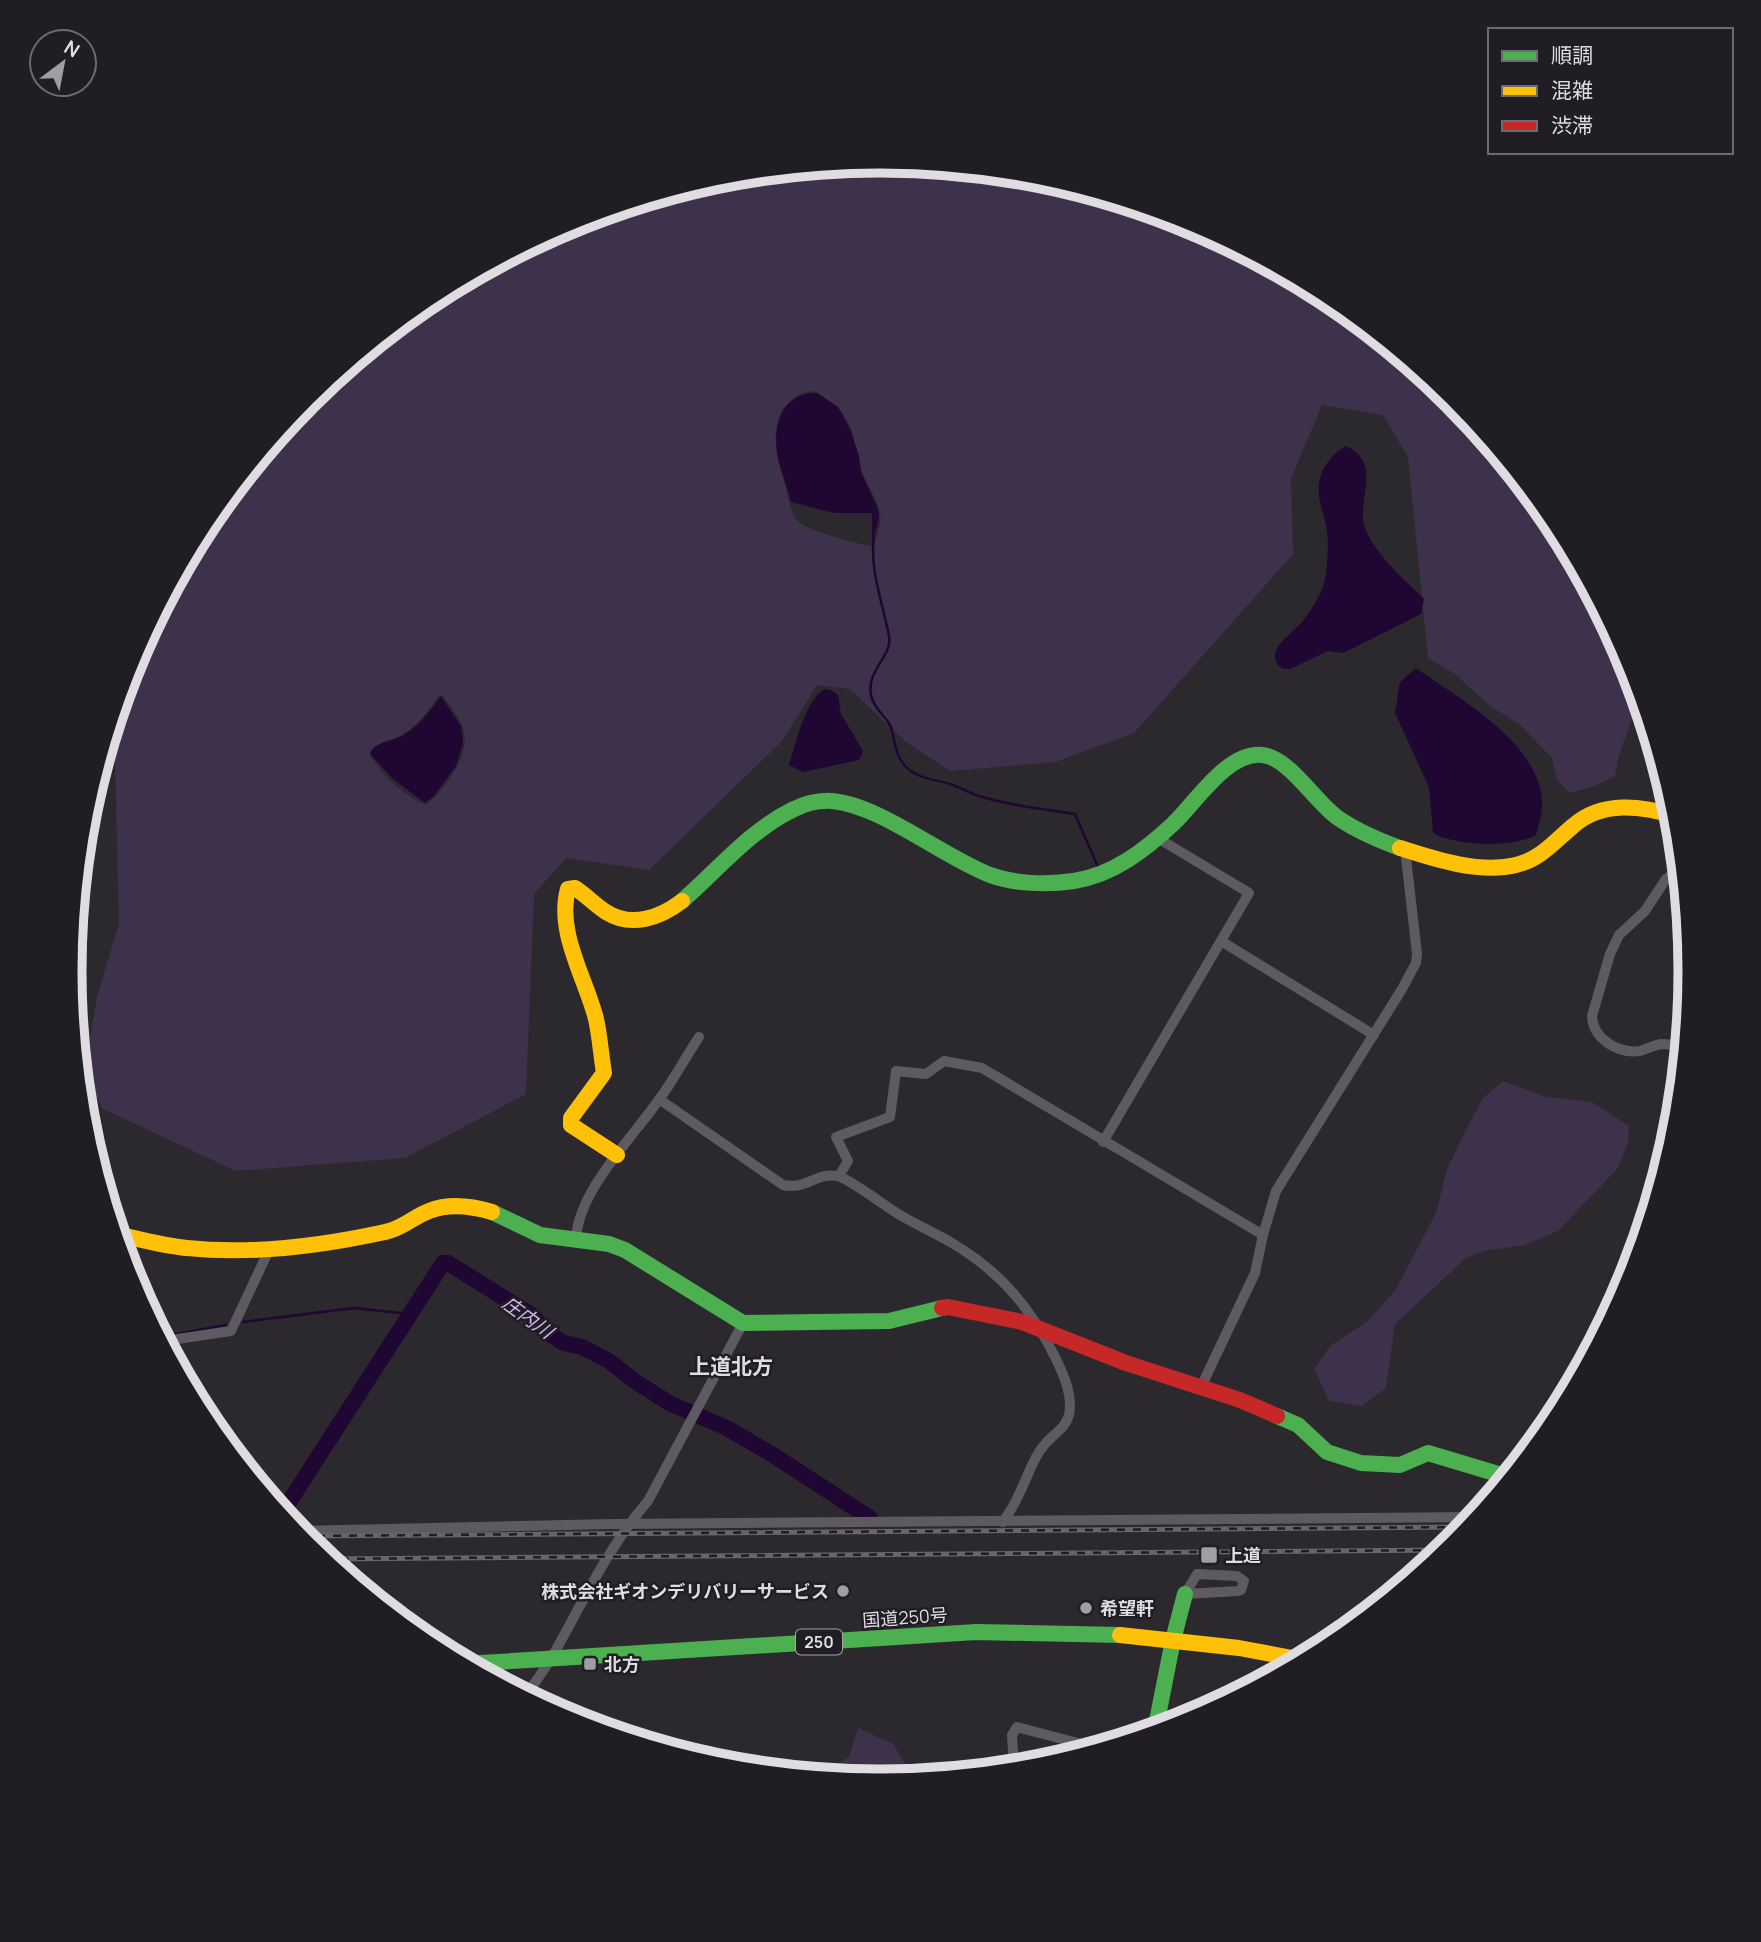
<svg xmlns="http://www.w3.org/2000/svg" width="1761" height="1942" viewBox="0 0 1761 1942" font-family="Manrope,'Noto Sans JP',sans-serif">
<style>
.green{fill:#3e314b;fill-rule:evenodd}
.water{fill:#200632}
.lines{fill:none;stroke-linecap:round;stroke-linejoin:round}
.stream{stroke:#200632;stroke-width:2.5}
.river{stroke:#200632;stroke-width:16}
.street{stroke:#5d5a61;stroke-width:10}
.fast{stroke:#4caf50;stroke-width:16}
.slow{stroke:#ffc107;stroke-width:16}
.jam{stroke:#c62828;stroke-width:16}
.rail-casing{stroke:#67656a;stroke-width:5}
.rail{stroke:#211d25;stroke-width:2.5;stroke-dasharray:8;stroke-linecap:butt}
.poi-dot{fill:#a09ea3;stroke:#211d25;stroke-width:2.5}
.labels{text-anchor:middle;dominant-baseline:central;stroke-width:5;stroke-linejoin:round;paint-order:stroke}
.shield{fill:#211d25;stroke:#a6a3a9;stroke-width:2}
.shield-label{font-size:16px;font-weight:bold;fill:#dfdde2}
.poi-label{font-size:18px;font-weight:bold;fill:#dfdde2;stroke:#211d25;text-anchor:start}
.street-label{font-size:18px;fill:#dfdde2;stroke:#211d25}
.water-label{font-size:19px;font-style:italic;fill:#d7b7f8;stroke:#211d25}
.quarter-label{font-size:21px;font-weight:bold;fill:#dfdde2;stroke:#211d25}
.rim{fill:none;stroke:#dfdde2;stroke-width:9}
</style>
<rect width="100%" height="100%" fill="#2b292d"/>
<g class="green">
<path d="M881,161L1039,176L1191,222L1331,297L1454,398L1555,521L1581,571L1577,575L1587,599L1598,602L1629,661L1640,695L1618,759L1615,776L1595,786L1570,793L1557,780L1552,758L1519,724L1490,706L1455,674L1428,658L1408,457L1383,415L1322,405L1291,479L1293,554L1134,733L1055,762L950,771L906,742L850,689L817,685L782,741L649,870L566,858L534,894L526,1094L405,1158L236,1171L103,1109L84,1073L97,997L119,923L114,721L132,660L207,520L308,398L431,297L571,222L723,176ZM813,391C821,393 824,398 831,402C857,421 853,447 863,474C868,486 876,498 879,509C883,521 877,535 874,546C860,545 806,531 797,520C788,507 787,488 782,474C771,441 770,398 813,391ZM442,695C449,705 459,716 463,728C472,754 445,789 426,805C405,797 380,773 369,754C375,740 391,742 403,734C419,724 428,712 438,696Z"/>
<path d="M1503,1081L1546,1097L1592,1102L1629,1126L1628,1142L1618,1168L1558,1231L1525,1245L1484,1251L1466,1258L1395,1324L1386,1388L1362,1406L1329,1401L1314,1369L1330,1346L1368,1321L1396,1289L1436,1213L1447,1169L1465,1132L1483,1098Z"/>
<path d="M858,1728L893,1744L914,1778L880,1781L820,1776L849,1757Z"/>
</g>
<g class="water">
<path d="M817,393L838,407L850,429L859,456L861,472L878,509L879,518L872,545V513H834L791,502L790,499C787,486 782,474 779,462C771,432 779,392 817,393Z"/>
<path d="M1346,446C1386,464 1352,504 1367,533C1380,559 1404,579 1424,599L1421,614L1343,653L1328,651L1290,669H1283C1261,654 1289,636 1301,623C1309,614 1319,598 1323,586C1327,576 1329,543 1327,532C1326,520 1320,508 1319,495C1316,475 1329,455 1346,446Z"/>
<path d="M1416,668C1458,698 1530,737 1541,792C1544,806 1540,821 1536,835C1514,848 1455,846 1433,833L1429,787L1395,713L1400,682Z"/>
<path d="M825,689L831,690L838,695L841,714L863,751L859,760L803,772L789,765C796,744 805,699 825,689Z"/>
<path d="M441,696L461,726L463,743L456,766L434,796L425,803L393,779L370,754C376,741 391,742 402,736C420,726 429,711 441,696Z"/>
</g>
<g class="lines">
<g class="stream">
<path d="M874,535C869,569 883,604 889,636C893,656 866,670 871,695C873,708 886,716 891,727C895,739 894,751 902,762C913,778 933,779 950,784C960,787 969,793 979,796C1010,806 1044,809 1075,814L1098,867"/>
<path d="M243,1322L354,1308L410,1314"/>
<path d="M161,1337L226,1325"/>
</g>
<path class="river" d="M282,1513L443,1263H448L533,1316L546,1332L564,1343L582,1347L609,1361L636,1382L671,1404L727,1428L773,1455L870,1518"/>
<g class="street">
<path d="M1681,868L1666,879L1645,911L1619,935L1610,954L1592,1016C1593,1039 1618,1054 1640,1051C1647,1049 1654,1045 1661,1044C1669,1044 1676,1046 1684,1046"/>
<path d="M1221,941L1374,1035"/>
<path d="M70,969L76,953L73,942"/>
<path d="M659,1099L783,1185C808,1190 815,1172 838,1176C848,1178 888,1208 900,1215C917,1225 935,1233 952,1243C1001,1272 1031,1308 1056,1359C1064,1376 1073,1395 1069,1415C1066,1427 1054,1434 1046,1443C1033,1457 1028,1477 1019,1494C1015,1504 1009,1513 1003,1522"/>
<path d="M1103,1142L1249,893L1156,837"/>
<path d="M839,1176L848,1161L836,1137L890,1117L896,1071L926,1074L944,1061L982,1068L1263,1235"/>
<path d="M576,1239C578,1192 631,1139 658,1101C673,1081 685,1058 699,1037"/>
<path d="M164,1341L231,1331L269,1250"/>
<path d="M1201,1387L1255,1273L1263,1235L1276,1191L1402,989L1416,963L1417,954L1405,849"/>
<path d="M1562,1408L1564,1404"/>
<path d="M296,1531L613,1524L1476,1517"/>
<path d="M1197,1574L1237,1576L1244,1581L1241,1590L1238,1591L1185,1594Z"/>
<path d="M526,1696C535,1682 545,1669 553,1655C583,1602 608,1547 648,1501L743,1323"/>
<path d="M1014,1768L1012,1735L1017,1727L1097,1748"/>
</g>
<g class="fast">
<path d="M682,901C718,870 748,832 792,810C804,804 818,800 832,801C880,805 943,857 990,875C1015,884 1047,885 1074,881C1113,875 1145,850 1173,824C1197,801 1227,752 1262,755C1289,757 1315,802 1338,818C1357,831 1378,840 1400,848"/>
<path d="M492,1212L540,1235L609,1244L625,1250L743,1323L889,1321L942,1308"/>
<path d="M1277,1416L1298,1425L1327,1452L1361,1463L1400,1465L1428,1453L1508,1477"/>
<path d="M465,1664L976,1632L1120,1635"/>
<path d="M1155,1731L1173,1640L1185,1594"/>
</g>
<g class="slow">
<path d="M1400,848C1434,859 1480,874 1516,865C1541,859 1555,841 1573,826C1602,800 1642,806 1676,816"/>
<path d="M617,1155L571,1125V1118L604,1073C601,1055 600,1037 596,1019C586,979 556,932 568,889L575,888C586,895 595,905 606,912C631,928 660,918 682,901"/>
<path d="M118,1235C141,1239 164,1246 187,1248C253,1255 321,1246 385,1232C402,1229 413,1217 429,1211C449,1203 472,1206 492,1212"/>
<path d="M1120,1635L1239,1648L1303,1660"/>
</g>
<path class="jam" d="M942,1308L948,1307L1022,1322L1126,1363L1240,1400L1277,1416"/>
<g class="rail-casing">
<g id="rail">
<path d="M301,1536L1468,1527"/>
<path d="M325,1559L1447,1550"/>
</g>
</g>
<use href="#rail" class="rail"/>
</g>
<g class="poi-dot">
<rect x="1200" y="1546" width="18" height="18" rx="3.5"/>
<circle cx="843" cy="1591" r="7"/>
<circle cx="1086" cy="1608" r="7"/>
<rect x="583" y="1657" width="14" height="14" rx="3.5"/>
</g>
<g class="labels">
<rect class="shield" x="796" y="1629.5" width="46" height="25" rx="5"/>
<g class="shield-label">
<text x="819" y="1642">250</text>
</g>
<g class="poi-label">
<text x="1225" y="1555">上道</text>
<text x="829" y="1591" text-anchor="end">株式会社ギオンデリバリーサービス</text>
<text x="1100" y="1608">希望軒</text>
<text x="604" y="1664">北方</text>
</g>
<g class="street-label">
<text transform="translate(905 1617) rotate(-4)">国道250号</text>
</g>
<g class="water-label">
<text transform="translate(528 1317) rotate(36)">庄内川</text>
</g>
<g class="quarter-label">
<text x="731" y="1366">上道北方</text>
</g>
</g>
<path d="M0 0H1761V1942H0ZM82 971a798 798 0 1 1 1596 0a798 798 0 1 1-1596 0Z" fill="#211d25" fill-rule="evenodd"/>
<path class="rim" d="M82 971a798 798 0 1 1 1596 0a798 798 0 1 1-1596 0Z"/>
<rect x="1488" y="28" width="245" height="126" fill="#211d25" stroke="#6d6a71" stroke-width="2"/>
<rect x="1502" y="51" width="35" height="10" fill="#4caf50" stroke="#6d6a71" stroke-width="2"/>
<text x="1551" y="63" font-size="21" fill="#dfdde2">順調</text>
<rect x="1502" y="86" width="35" height="10" fill="#ffc107" stroke="#6d6a71" stroke-width="2"/>
<text x="1551" y="98" font-size="21" fill="#dfdde2">混雑</text>
<rect x="1502" y="121" width="35" height="10" fill="#c62828" stroke="#6d6a71" stroke-width="2"/>
<text x="1551" y="133" font-size="21" fill="#dfdde2">渋滞</text>
<g transform="translate(63 63) rotate(32)"><circle r="33" fill="#211d25" stroke="#6d6a71" stroke-width="2"/>
<path d="M0-5L12 26L0 18L-12 26Z" fill="#a09ea3"/>
<text y="-10" font-size="19" font-weight="bold" text-anchor="middle" fill="#dfdde2">N</text>
</g>
</svg>
